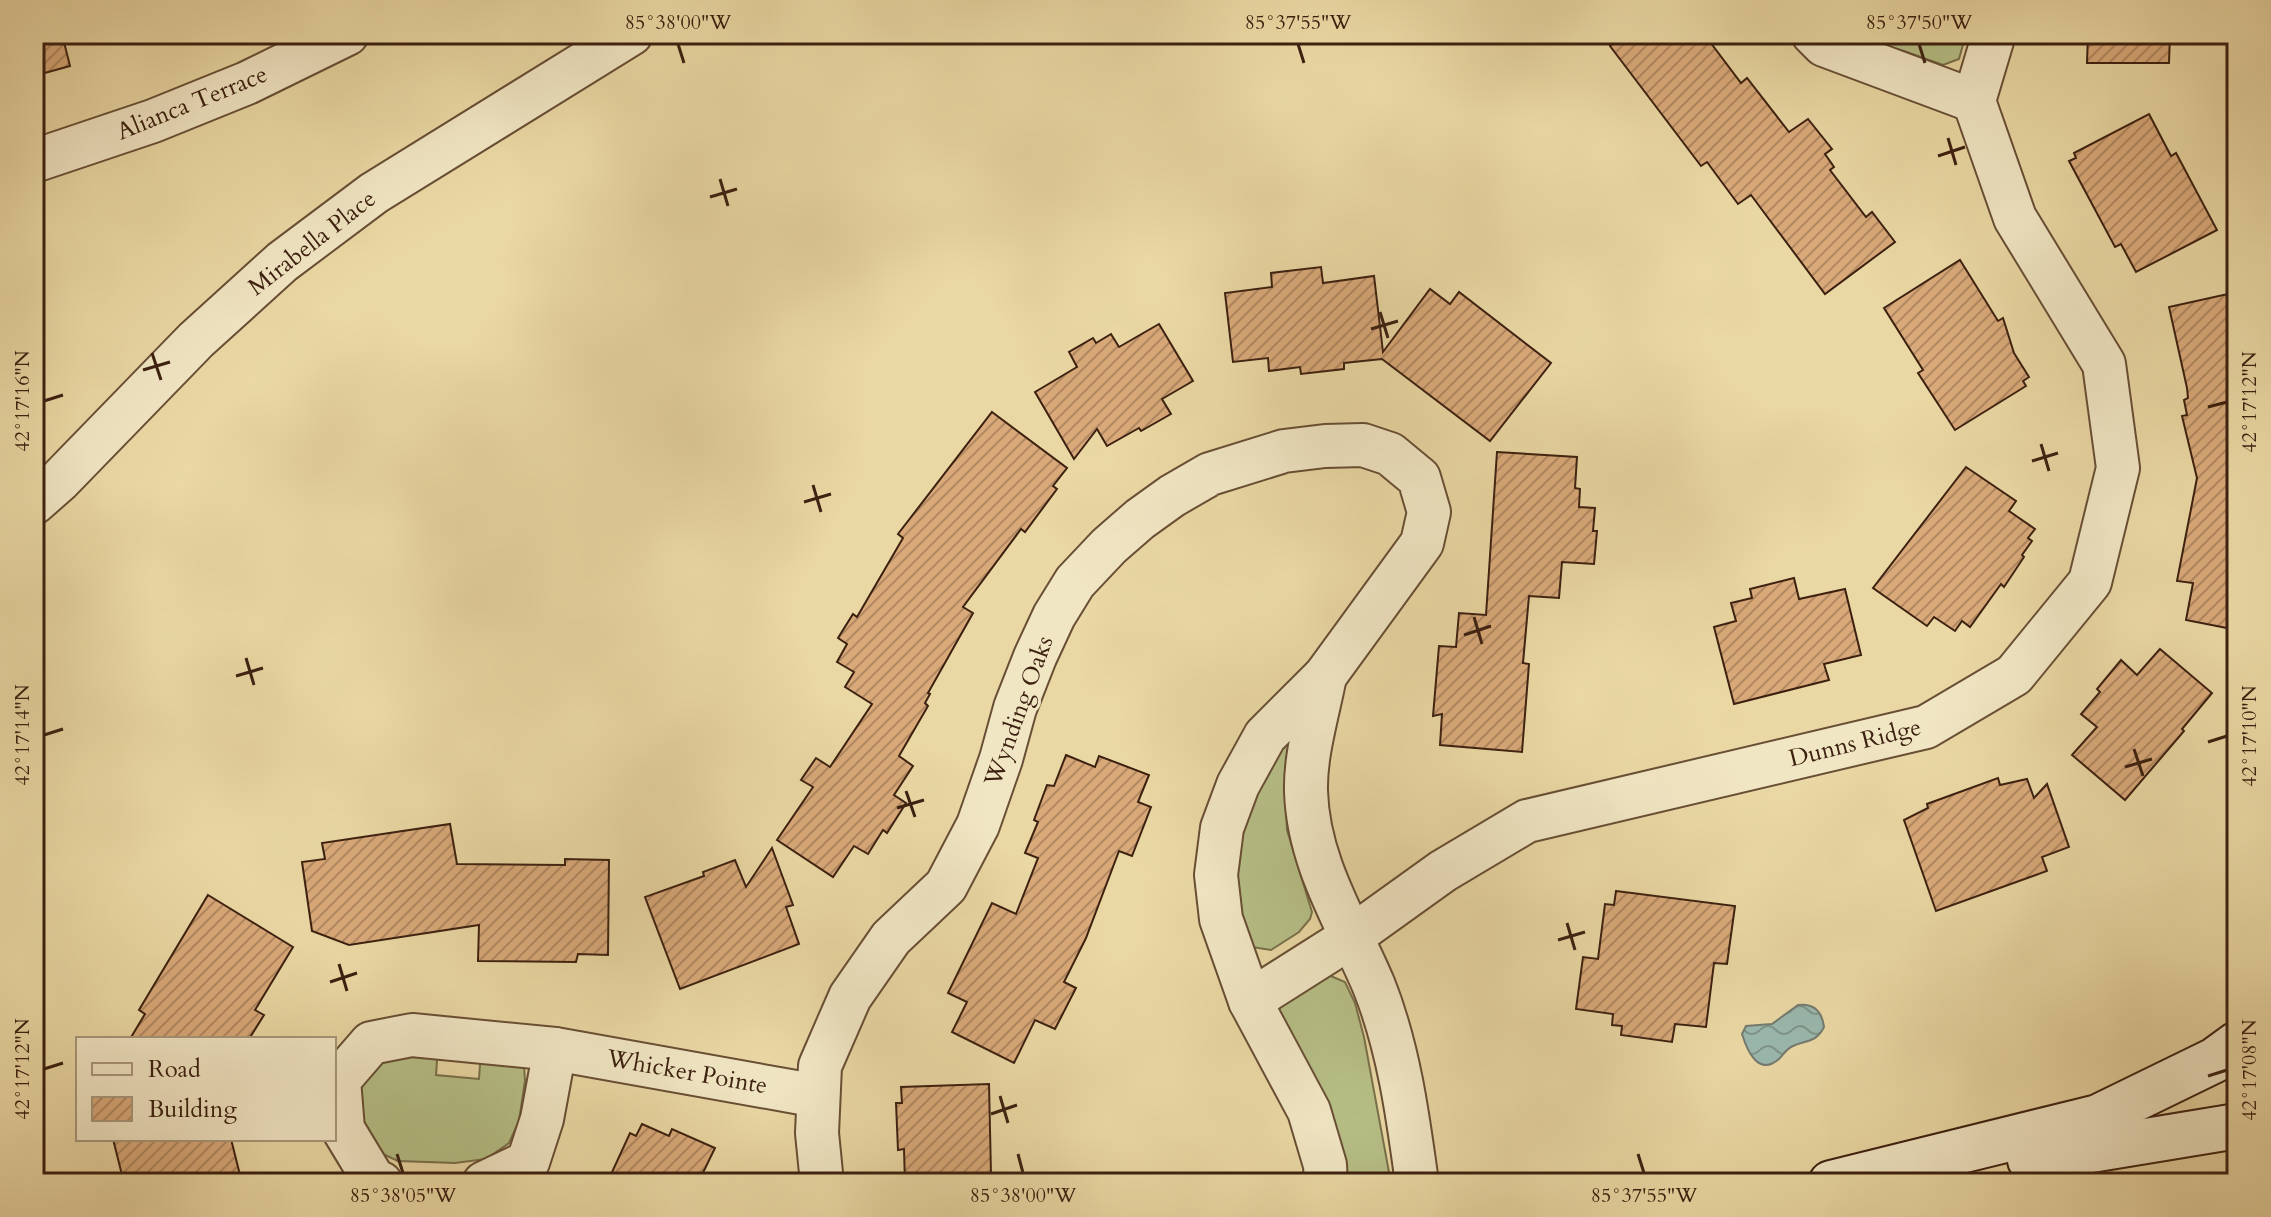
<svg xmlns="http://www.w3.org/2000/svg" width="2271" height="1217" viewBox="0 0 2271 1217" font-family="Cardo,serif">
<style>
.garden{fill:#b6bf86;stroke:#79704b;stroke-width:2}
.water{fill:url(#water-waves);stroke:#747b6f;stroke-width:2}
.building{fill:url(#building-hatch);stroke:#3c2010;stroke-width:2}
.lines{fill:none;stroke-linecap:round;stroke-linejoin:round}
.street-casing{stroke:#684e35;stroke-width:46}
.secondary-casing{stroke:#3c2010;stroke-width:48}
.street{stroke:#f1e6c4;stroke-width:42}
.secondary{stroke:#f1e6c4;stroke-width:44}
.ticks{fill:none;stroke:#3c2010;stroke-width:3}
.labels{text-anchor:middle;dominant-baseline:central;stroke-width:6;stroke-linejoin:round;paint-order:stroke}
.street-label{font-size:24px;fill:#3c2010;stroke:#f1e6c4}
.neatline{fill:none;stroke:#3c2010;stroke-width:3}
.ticks-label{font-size:20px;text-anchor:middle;fill:#3c2010}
</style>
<defs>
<pattern id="water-waves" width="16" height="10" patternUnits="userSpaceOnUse" patternTransform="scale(2)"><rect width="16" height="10" fill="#9ab8ae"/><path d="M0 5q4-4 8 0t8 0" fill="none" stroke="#7f958c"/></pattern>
<pattern id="building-hatch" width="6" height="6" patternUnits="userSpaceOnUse" patternTransform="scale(2)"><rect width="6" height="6" fill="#d9a979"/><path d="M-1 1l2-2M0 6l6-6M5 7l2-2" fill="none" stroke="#b18962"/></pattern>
</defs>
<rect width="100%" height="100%" fill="#ead8a4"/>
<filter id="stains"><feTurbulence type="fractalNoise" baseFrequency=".0025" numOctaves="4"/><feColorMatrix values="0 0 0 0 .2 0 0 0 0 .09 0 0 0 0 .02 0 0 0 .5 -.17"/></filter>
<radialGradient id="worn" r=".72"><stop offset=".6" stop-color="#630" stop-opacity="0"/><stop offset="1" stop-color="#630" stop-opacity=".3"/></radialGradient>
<g class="garden">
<path d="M1843,34H1966L1959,59L1943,65L1904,51Z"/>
<path d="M1293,719L1285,785L1287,830L1312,912L1310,919L1299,932L1271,950L1252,947L1236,926L1235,833Z"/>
<path d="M1326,974L1345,982L1355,1003L1364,1037L1391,1183H1341L1278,1011L1282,1004Z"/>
<path d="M438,1046L436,1075L479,1079L481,1050L524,1066L525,1081L519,1121L509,1143L486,1159L455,1163L398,1161L372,1149L353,1095L363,1067Z"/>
</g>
<path class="water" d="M1798,1005C1814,1003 1822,1012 1824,1027C1816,1043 1806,1040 1793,1046C1786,1049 1784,1054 1779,1059C1758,1077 1747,1050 1742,1034L1746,1026L1772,1024Z"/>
<g class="building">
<path d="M34,34H62L70,66L34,76Z"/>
<path d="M1626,34H1704L1741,83L1747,78L1789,132L1808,119L1832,149L1825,154L1834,167L1830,170L1866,217L1872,212L1895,242L1825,294L1751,195L1738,204L1707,162L1701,166L1610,46Z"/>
<path d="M2088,34H2170L2169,63H2087Z"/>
<path d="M2149,114L2171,156L2176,153L2217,230L2136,272L2121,244L2115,247L2069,161L2076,158L2074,153Z"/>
<path d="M1960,260L1998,321L2003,318L2014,353L2029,377L2023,381L2026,386L1955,430L1918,373L1923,370L1884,308Z"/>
<path d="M1321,267L1323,283L1374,276L1383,352L1430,289L1450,304L1459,292L1551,363L1490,441L1382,359L1344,363V369L1301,374L1300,367L1269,371L1268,358L1233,362L1225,293L1272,287L1271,273Z"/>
<path d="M2237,292V630L2186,620L2193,583L2177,581L2197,478L2182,416L2187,415L2184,400L2188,398L2187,388L2169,307Z"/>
<path d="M1159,324L1193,381L1162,399L1171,414L1141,431L1139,428L1107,446L1097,429L1074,459L1035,392L1077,367L1069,352L1093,338L1096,343L1111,334L1119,347Z"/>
<path d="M992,412L1067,468L1053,486L1057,489L1025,532L1021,529L963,607L973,613L928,693L930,694L925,703L928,706L899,756L913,766L894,795L906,803L887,833L883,830L868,854L854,846L833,877L777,840L813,787L801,780L816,758L830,767L872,704L845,687L854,672L837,662L847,644L838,638L853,614L857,617L903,538L898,534Z"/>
<path d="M1497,452L1577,457L1575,488L1580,489L1579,507L1595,508L1593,531H1597L1594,564L1562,562L1559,598L1529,596L1523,663L1529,664L1522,752L1440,745L1442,714L1433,716L1439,646L1456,647L1459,613L1486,615Z"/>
<path d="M1966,467L2016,501L2009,511L2035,529L2028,538L2032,541L2022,555L2024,557L2004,587L2001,584L1970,627L1962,621L1955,631L1934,617L1927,626L1873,588Z"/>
<path d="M1794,578L1799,599L1845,589L1861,655L1824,664L1829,680L1734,704L1714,627L1736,621L1731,603L1752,598L1750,589Z"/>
<path d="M2160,649L2212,693L2182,729L2184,731L2125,800L2072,755L2097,727L2081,714L2100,692L2097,689L2121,660L2137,675Z"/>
<path d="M1066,755L1095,767L1099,756L1149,775L1138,802L1151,807L1132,856L1119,851L1086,938L1064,982L1076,988L1055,1029L1035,1020L1014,1063L952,1032L967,1002L948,993L992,903L1016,914L1038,858L1025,853L1038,822L1034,820L1047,785L1054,786Z"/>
<path d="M1998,778L2000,785L2027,779L2034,798L2047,784L2069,847L2042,857L2047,871L1936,911L1904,820L1928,808L1927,804Z"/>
<path d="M450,824L457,864L565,865V859L609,860L608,955L578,954L576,962L478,961L479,925L349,945L312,931L302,862L325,859L322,843Z"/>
<path d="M772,848L793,905L786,907L799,944L680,989L645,897L704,876L703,872L735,860L746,887Z"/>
<path d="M1616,891L1735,906L1727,964L1714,963L1706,1027L1675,1024L1672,1042L1621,1035L1622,1026L1612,1025L1613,1014L1576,1009L1583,957L1598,959L1605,904L1614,905Z"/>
<path d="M208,895L293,947L255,1010L264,1015L249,1039H130L145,1014L139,1010Z"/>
<path d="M989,1084L991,1174H983V1183H905L904,1149L898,1150L896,1103H902L901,1087Z"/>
<path d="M642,1124L669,1136L672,1129L715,1148L698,1183H607L630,1133L636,1136Z"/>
<path d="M113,1139H231L242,1183H124Z"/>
</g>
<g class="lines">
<g class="street-casing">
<g id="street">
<path d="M1813,34L1824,45L1974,101"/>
<path d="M34,161L153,121L247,83L347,34"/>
<path d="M34,503L59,481L196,340L282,262L374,193L631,34"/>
<path d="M1325,676C1318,713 1305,754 1306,791C1308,863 1347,922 1374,986C1399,1049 1408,1117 1417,1183"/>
<path d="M1250,1001L1351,937L1443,871L1527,821L1926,727L2014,675L2090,582L2118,468L2104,364L2015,218L1974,101L1994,34"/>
<path d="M381,1183L375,1182L343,1129L339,1080L371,1043L412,1035L555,1049L818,1096"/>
<path d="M484,1183L528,1162L542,1119L555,1049"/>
<path d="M822,1183L817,1133L820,1066L850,997L891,938L946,886L978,825L1001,759L1015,708L1035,657L1054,616L1075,582L1109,546L1140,519L1172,496L1210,474L1284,451L1325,446L1363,445L1390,454L1419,478L1429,512L1422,543L1325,676L1265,736L1238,785L1222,828L1216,875L1221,919L1250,1001L1309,1111L1325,1165L1326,1183"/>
</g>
</g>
<g class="secondary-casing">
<g id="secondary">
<path d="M2030,1160L2237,1126"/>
<path d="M1831,1183L2098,1117L2215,1060L2237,1044"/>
</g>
</g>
<use href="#street" class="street"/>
<use href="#secondary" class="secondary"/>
</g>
<path class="ticks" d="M678,44L684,63M1298,44L1304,63M1919,44L1925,63M1948,138L1956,165M1938,156L1965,147M720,179L728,206M710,197L737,189M1380,312L1388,338M1371,329L1398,321M152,353L161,380M143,370L170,362M44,401L63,395M2208,407L2227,402M2041,444L2049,471M2032,461L2058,453M813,485L821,512M804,502L831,494M1474,617L1482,644M1464,635L1491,626M246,658L254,685M236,676L263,668M44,735L63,729M2208,742L2227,736M2134,749L2143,776M2125,767L2152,759M906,791L915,817M897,808L924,800M1567,923L1575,950M1558,940L1585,932M339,964L347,991M330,982L357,973M44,1069L63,1063M2208,1076L2227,1070M1000,1096L1008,1123M991,1114L1017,1105M397,1154L403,1173M1018,1154L1023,1173M1638,1154L1644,1173"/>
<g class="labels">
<g class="street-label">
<text transform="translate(192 103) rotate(-22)">Alianca Terrace</text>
<text transform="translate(312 243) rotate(-38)">Mirabella Place</text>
<text transform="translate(1019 711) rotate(-70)">Wynding Oaks</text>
<text transform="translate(1855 743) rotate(-14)">Dunns Ridge</text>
<text transform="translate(687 1072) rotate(10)">Whicker Pointe</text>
</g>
</g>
<rect width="2271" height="1217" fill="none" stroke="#ead8a4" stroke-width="88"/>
<rect x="76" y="1037" width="260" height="104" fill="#f1e6c4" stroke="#a9977c" stroke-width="2"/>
<rect x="92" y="1063" width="40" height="12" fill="#f1e6c4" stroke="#a9977c" stroke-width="2"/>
<text x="148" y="1077" font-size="24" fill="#3c2010">Road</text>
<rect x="92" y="1097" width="40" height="24" fill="url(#building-hatch)" stroke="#a9977c" stroke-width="2"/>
<text x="148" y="1117" font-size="24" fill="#3c2010">Building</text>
<rect x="44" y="44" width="2183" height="1129" class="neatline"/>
<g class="ticks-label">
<text x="678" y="29">85°38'00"W</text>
<text x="1298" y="29">85°37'55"W</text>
<text x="1919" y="29">85°37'50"W</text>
<text transform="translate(22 401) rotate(-90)" y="7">42°17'16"N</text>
<text transform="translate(2249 402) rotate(-90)" y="7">42°17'12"N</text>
<text transform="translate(22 735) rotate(-90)" y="7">42°17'14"N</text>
<text transform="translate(2249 736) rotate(-90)" y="7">42°17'10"N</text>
<text transform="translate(22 1069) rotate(-90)" y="7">42°17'12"N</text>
<text transform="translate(2249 1070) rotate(-90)" y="7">42°17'08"N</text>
<text x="403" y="1202">85°38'05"W</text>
<text x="1023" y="1202">85°38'00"W</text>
<text x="1644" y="1202">85°37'55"W</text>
</g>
<rect width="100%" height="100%" filter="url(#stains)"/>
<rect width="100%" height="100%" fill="url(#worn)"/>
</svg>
